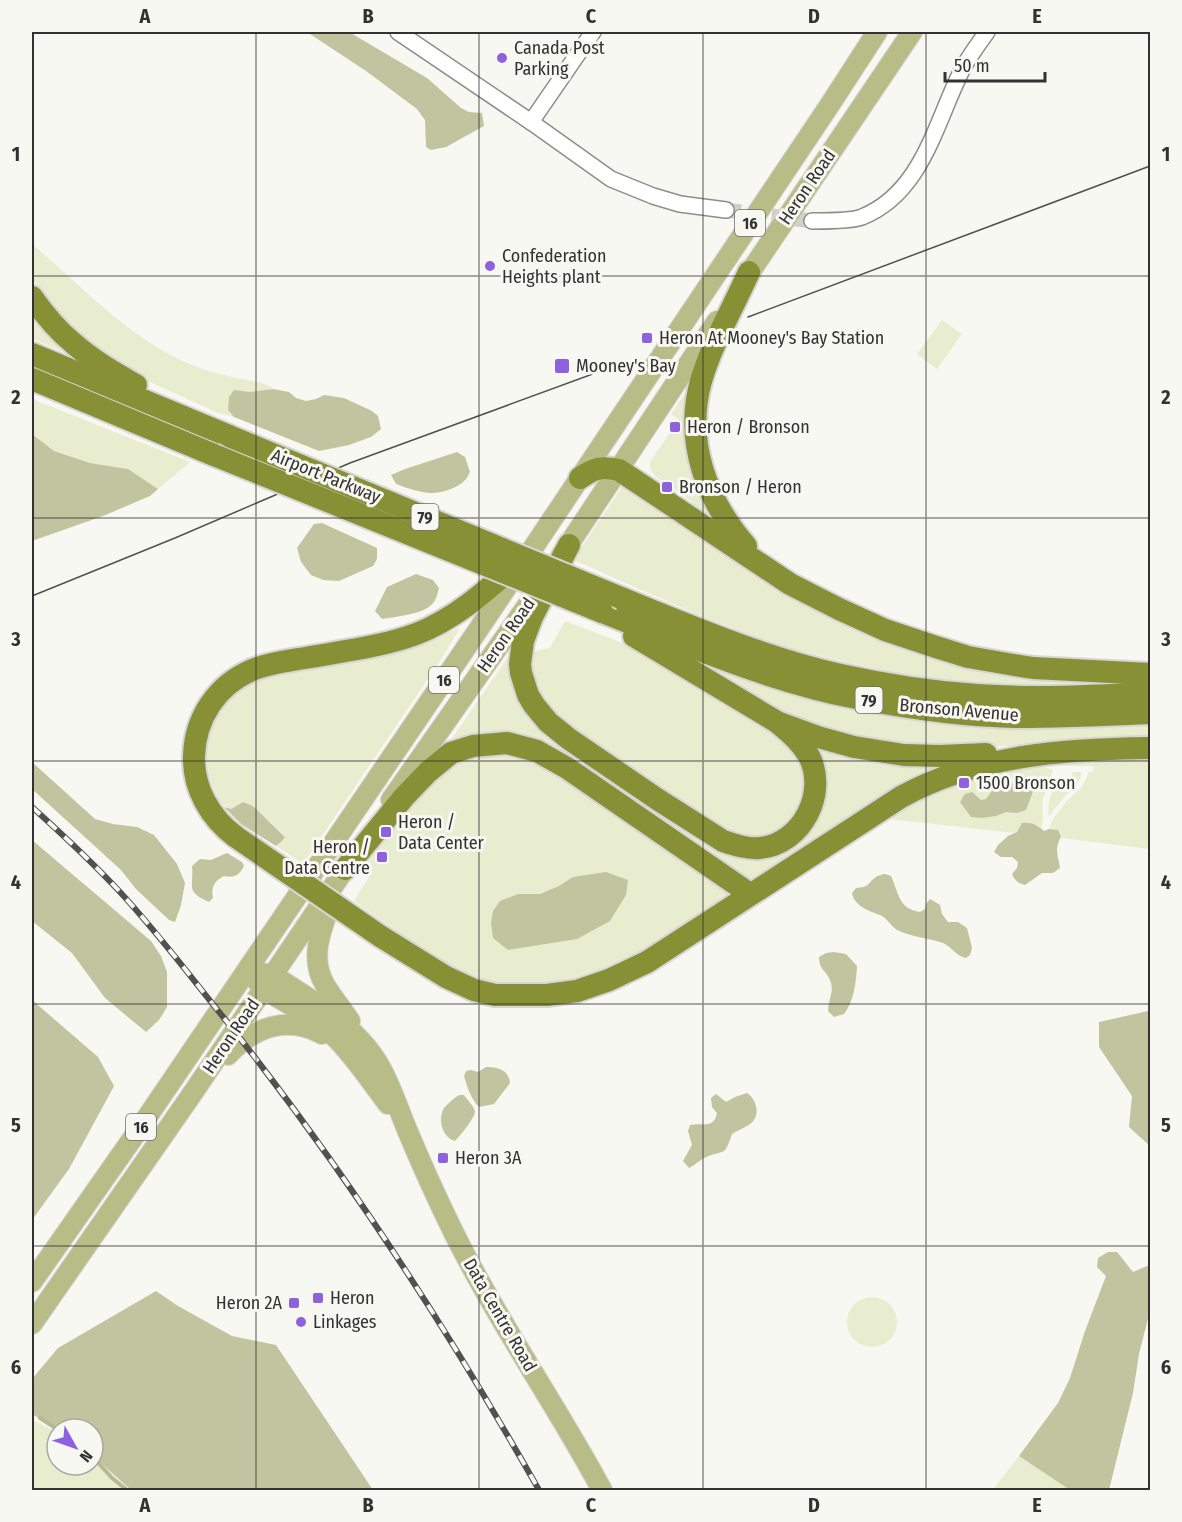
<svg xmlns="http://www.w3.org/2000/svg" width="1182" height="1522" viewBox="0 0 1182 1522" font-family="'Fira Sans Condensed',sans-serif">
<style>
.green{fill:#e9edd0}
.forest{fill:#c0c59f}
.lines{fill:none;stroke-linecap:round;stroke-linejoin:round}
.stream{stroke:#b4ba94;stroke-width:4}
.minor-tunnel{stroke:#d0d0cb;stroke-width:15;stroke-dasharray:15 8;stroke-linecap:butt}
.minor-casing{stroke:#8d8e88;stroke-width:18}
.major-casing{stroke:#d6d6d6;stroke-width:22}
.highway-casing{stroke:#d6d6d6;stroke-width:26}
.minor{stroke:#fff;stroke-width:15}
.major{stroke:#b8bc86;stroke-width:20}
.highway{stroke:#889036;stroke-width:22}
.tram{stroke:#51514f;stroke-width:1.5}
.rail-casing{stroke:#51514f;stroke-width:6}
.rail{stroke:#f7f8f2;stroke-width:4;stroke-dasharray:11;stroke-linecap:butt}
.highway-bridge-casing{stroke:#d6d6d6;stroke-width:26;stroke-linecap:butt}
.highway-bridge{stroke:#889036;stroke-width:22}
.grid{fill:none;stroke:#323230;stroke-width:1.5;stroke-opacity:0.55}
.poi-dot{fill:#8e62dc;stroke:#f7f8f2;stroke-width:2}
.labels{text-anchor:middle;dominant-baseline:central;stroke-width:6;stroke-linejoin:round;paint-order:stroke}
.shield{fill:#f7f8f2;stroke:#6d6d6a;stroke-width:1.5}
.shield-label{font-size:16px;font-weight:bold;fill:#323230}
.poi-label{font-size:18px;fill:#323230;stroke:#f7f8f2;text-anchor:start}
.street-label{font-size:18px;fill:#323230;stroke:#f7f8f2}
.neatline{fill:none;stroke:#323230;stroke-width:2}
.grid-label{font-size:20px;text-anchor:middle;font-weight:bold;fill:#323230}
</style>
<rect width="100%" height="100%" fill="#f7f8f2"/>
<g class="green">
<path d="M32,244C83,287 129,339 192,365C204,370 219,374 232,377C245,380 259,381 272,387L273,389L249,392L229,397L228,410L234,417L218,413L150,382L114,362L79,337L49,306L32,278Z"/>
<path d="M32,306L70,354L32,339Z"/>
<path d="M942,320L962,334L937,369L917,354Z"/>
<path d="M695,379L711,511L708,514L694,507L691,501L672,488L674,484L667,480L664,483C657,478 649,473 650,462L679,420L671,414Z"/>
<path d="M32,399L190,462L158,489L128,469L90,463L54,451L32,434Z"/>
<path d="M628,486L851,625L1115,682C1068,684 1022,685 975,682C918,679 860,666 805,652C727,631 648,592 573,560L622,487Z"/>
<path d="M565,621L615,640L647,655L771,727L800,755L807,795L789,826L760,839L730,835L558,721C536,698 524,684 534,651L550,648Z"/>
<path d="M460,628L442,658L303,864L276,846L282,841L285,836L253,806L243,802L231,809C220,805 218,799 214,789C202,762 206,727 224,703C234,690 252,682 267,676L431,639Z"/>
<path d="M513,650L515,680L705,839L771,852L825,776L820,752L822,749L951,762L757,878L746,879L559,756L450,741Z"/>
<path d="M703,664C799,698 898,725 1000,729C1050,730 1100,727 1150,725V735L1109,740L977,748L891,747L790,719Z"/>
<path d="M492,750L551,766L737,890L646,955L588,982L532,990L481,981L459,972L427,953L354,901L369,877L362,872L409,803L451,765Z"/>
<path d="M1150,758V849L1060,838L1061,836L1058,830L1049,829L1053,819L1067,801L1082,787L1089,772L1094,771L1093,766H1060L1061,762Z"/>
<path d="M1044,767L1053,770C1050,780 1046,789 1043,799C1041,809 1045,819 1041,828L1037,825L1014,833L888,819L933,787L999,772Z"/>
<path d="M1072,772H1081V776L1077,785L1065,796L1049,816C1047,805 1050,794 1056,784C1062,791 1069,791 1074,783Z"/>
<circle cx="872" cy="1322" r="25"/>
<path d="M32,1420L57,1432V1465H93V1456L130,1490H32Z"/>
<path d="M1019,1456L1070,1490H993Z"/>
</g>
<g class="forest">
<path d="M307,32H349L427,78L461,108L469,112L482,113L484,126L446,147L431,150L426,147L425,120L417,109L366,71Z"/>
<path d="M273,389L289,392L296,398L306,401L316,399L324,395L344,398L372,411L378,416L381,429L371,437L349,445L319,451L234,417L228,410L229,397L234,390L249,392Z"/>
<path d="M32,434L54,451L90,463L128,469L158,489L150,496L103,516L32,541Z"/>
<path d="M457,452L465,457L470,472C469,473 467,479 465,480C458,488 440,494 429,493C418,492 407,488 396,484L391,475L405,469Z"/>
<path d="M322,523L377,548V559L373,566L339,581L323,580L311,575L301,562L297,548L314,524Z"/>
<path d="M416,574L433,580L439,588C437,595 436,602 430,606C421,614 395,617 382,619L375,611L387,587Z"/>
<path d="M32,762L95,819L113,824L137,827L154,835L177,864L185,883L181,905L175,922L169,920L136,889L121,870L32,789Z"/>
<path d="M1030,778H1033C1036,789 1030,799 1026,810L1017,813L1006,812L996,816L982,818L971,817L960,802L965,794L972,792L981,800L986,799L998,783L1007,782L1018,784L1023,779Z"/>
<path d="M243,802L253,806L285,837L282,841L276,846L241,824L224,807L231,809Z"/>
<path d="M1022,823C1032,822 1037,825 1044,831L1049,829L1058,830L1061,836C1054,852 1058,853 1060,868L1053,873H1042L1025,885C1018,883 1015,881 1012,874L1017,868L1018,862L1012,857H1001L994,852L998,845L1008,836L1017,832Z"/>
<path d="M32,840L151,941L161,956L167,972V1007L159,1020L146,1032L105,998L72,953L32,921Z"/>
<path d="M227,853L242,862L244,866C239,876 234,878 224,876C214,881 211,887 213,898L209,902C185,891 194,888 192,866L200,859L211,860Z"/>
<path d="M606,872L628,880L626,895L610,921L577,939L508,950L493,938L491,923L493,911L500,901L518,894H540L559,886L573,877Z"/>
<path d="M885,874L891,876C899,894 899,909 920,912L925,909L926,904L930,899L940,905L942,914L948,922H958L967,928L972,948L970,955L966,958C956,956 952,947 943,943C928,938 911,937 897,930C891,926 886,917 880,915C869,911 854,906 852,893L856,888C871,887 866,884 876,877C877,876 883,874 885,874Z"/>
<path d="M834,952L846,954L857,966C856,983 854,1001 844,1014L834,1017L828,1011C828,1000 835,991 830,980C826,970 819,970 819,957L826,953Z"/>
<path d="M32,1000L98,1057L114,1086L69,1169L32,1220Z"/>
<path d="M1150,1009V1146L1129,1127L1132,1096L1099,1047V1022L1148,1011Z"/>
<path d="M486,1067C498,1067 509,1070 510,1083L494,1104L479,1107C471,1099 467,1087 464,1076L466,1071L471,1070L478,1072Z"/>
<path d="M747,1093C755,1098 760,1111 754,1120C750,1126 738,1130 732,1134C724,1158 725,1149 706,1157C700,1160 695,1165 689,1168L683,1161L692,1145L688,1131L690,1125C701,1122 714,1130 717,1113L712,1107L711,1098L716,1094L726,1102L735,1097Z"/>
<path d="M459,1095H464C467,1100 475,1107 475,1112C474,1119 460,1136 455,1141C443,1138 437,1120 444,1108C448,1103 453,1099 459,1095Z"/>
<path d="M1108,1252H1117L1133,1272L1147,1266H1150V1311L1139,1354L1133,1393L1109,1490H1070L1019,1456L1058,1403L1070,1378L1085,1331L1106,1276L1097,1267L1098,1258Z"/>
<path d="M156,1291L178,1306L232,1336L276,1345L373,1490H131L93,1456V1429H57L32,1414V1379L58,1348Z"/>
</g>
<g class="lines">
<g class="stream">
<path d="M40,1418L57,1429"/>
<path d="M93,1457L112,1478L127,1490"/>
</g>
<path class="minor-tunnel" d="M726,210L812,221"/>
<g class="minor-casing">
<g id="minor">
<path d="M398,32L531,122L611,179L653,196L680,204L726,210"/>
<path d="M531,122L593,32"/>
<path d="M812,221C823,221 853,221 862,217C924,192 936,119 964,66C971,54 979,43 987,32"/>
</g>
</g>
<g class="major-casing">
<g id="major">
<path d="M742,284L912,32"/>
<path d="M561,556L717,321"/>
<path d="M391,800L536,593"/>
<path d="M331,903C321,930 309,958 325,985C333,998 342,1009 350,1021"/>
<path d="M262,973L273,975C309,999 346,1019 372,1054C388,1076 397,1106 408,1132C424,1170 442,1210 461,1247C504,1331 558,1408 602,1490"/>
<path d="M256,980C272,998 298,1007 318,1022C347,1045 366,1075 388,1104"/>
<path d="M228,1055C254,1027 287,1015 322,1034"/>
<path d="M32,1282L137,1132L476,633L831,103L877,32"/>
<path d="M32,1324L190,1097L353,857"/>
</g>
</g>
<g class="highway-casing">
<g id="highway">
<path d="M32,297C44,314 57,330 73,343C92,360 115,373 136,385"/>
<path d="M32,354L229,436"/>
<path d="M32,379L214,455"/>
<path d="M580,478C595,468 601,466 619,470L790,584L839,609L885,630L936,647L968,657L1014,665L1033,668L1150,674"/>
<path d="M569,545L532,617L523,641L520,664L521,673L528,695L534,705L548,722L569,739L657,799L723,841C735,845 747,849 760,848C802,844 828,793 809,756C801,742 789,732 777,722"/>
<path d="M746,546C707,501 684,442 701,381C712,343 733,308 749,272"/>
<path d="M621,598C693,627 765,658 841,675C886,685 931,692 977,695C1035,699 1093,696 1150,693"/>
<path d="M602,612C685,644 768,681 856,698C908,708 961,716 1014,717C1060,717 1105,715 1150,713"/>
<path d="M634,636L777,722L818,737L854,747L904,755L940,756L986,754"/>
<path d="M236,837C210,818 193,788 194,756C195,718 217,685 252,670C269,663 287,661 305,658C343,651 381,647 416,634C457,618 488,589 520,561"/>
<path d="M345,869L404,797L428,772L451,753L473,746L507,743L537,751L567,768L750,894"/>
<path d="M380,936L446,977L474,990L495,995H547L577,991L609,980L647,962L901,797C977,755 1065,749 1150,748"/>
</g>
</g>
<use href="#minor" class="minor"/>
<use href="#major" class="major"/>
<use href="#highway" class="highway"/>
<g class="tram">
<path d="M748,317L1150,166"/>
<path d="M32,596L175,538L350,463L620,364"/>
</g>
<g class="rail-casing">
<path id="rail" d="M32,807C62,834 92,862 120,892C157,932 190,976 224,1018C342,1166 446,1326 539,1490"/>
</g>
<use href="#rail" class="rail"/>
<g class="highway-bridge-casing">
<g id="highway-bridge">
<path d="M229,436L621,598"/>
<path d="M214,455L602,612"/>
<path d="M236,837L380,936"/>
</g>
</g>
<use href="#highway-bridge" class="highway-bridge"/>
</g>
<path class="grid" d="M256,32V1490M479,32V1490M703,32V1490M926,32V1490M32,276H1150M32,518H1150M32,761H1150M32,1004H1150M32,1246H1150"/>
<g class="poi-dot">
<circle cx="502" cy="58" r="6"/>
<circle cx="490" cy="266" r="6"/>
<rect x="641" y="332" width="12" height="12" rx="3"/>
<rect x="554" y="358" width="16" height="16" rx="3"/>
<rect x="669" y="421" width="12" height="12" rx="3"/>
<rect x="661" y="481" width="12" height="12" rx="3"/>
<rect x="958" y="777" width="12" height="12" rx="3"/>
<rect x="380" y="826" width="12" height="12" rx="3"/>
<rect x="376" y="851" width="12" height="12" rx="3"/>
<rect x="437" y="1152" width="12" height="12" rx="3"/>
<rect x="312" y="1292" width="12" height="12" rx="3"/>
<rect x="288" y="1297" width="12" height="12" rx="3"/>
<circle cx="301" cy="1322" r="6"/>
</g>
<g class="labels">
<g class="shield">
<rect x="735" y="210" width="30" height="26" rx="4.5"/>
<rect x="411.5" y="504" width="27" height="26" rx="4.5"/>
<rect x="429" y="667" width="30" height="26" rx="4.5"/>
<rect x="855.5" y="687" width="27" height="26" rx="4.5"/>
<rect x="126" y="1114" width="30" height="26" rx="4.5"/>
</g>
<g class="shield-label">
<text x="750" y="223">16</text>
<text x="425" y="517">79</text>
<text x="444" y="680">16</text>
<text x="869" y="700">79</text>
<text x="141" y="1127">16</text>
</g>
<g class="poi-label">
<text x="514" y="48">Canada Post<tspan x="514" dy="21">Parking</tspan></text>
<text x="502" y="256">Confederation<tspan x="502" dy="21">Heights plant</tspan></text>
<text x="659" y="338">Heron At Mooney's Bay Station</text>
<text x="576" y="366">Mooney's Bay</text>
<text x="687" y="427">Heron / Bronson</text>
<text x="679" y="487">Bronson / Heron</text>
<text x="976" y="783">1500 Bronson</text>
<text x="398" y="822">Heron /<tspan x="398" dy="21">Data Center</tspan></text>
<text x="370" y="847" text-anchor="end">Heron /<tspan x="370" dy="21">Data Centre</tspan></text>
<text x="455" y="1158">Heron 3A</text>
<text x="330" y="1298">Heron</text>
<text x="282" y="1303" text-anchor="end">Heron 2A</text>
<text x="313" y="1322">Linkages</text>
</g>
<g class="street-label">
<text transform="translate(807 187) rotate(-56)">Heron Road</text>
<text transform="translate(326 476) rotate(22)">Airport Parkway</text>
<text transform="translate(506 635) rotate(-55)">Heron Road</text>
<text transform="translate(959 710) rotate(5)">Bronson Avenue</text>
<text transform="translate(231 1036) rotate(-56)">Heron Road</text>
<text transform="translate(500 1315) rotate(60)">Data Centre Road</text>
</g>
</g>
<rect width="1182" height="1522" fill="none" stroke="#f7f8f2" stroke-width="66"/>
<g transform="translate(75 1447) rotate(130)"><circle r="28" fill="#f7f8f2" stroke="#a8a9a4" stroke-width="1.5"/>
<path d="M0-4.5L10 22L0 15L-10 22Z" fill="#8e62dc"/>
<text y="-9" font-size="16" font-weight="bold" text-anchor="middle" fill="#323230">N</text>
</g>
<path d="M945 72v9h100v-9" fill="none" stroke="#323230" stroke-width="3"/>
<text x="954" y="72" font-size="18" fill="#323230" stroke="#f7f8f2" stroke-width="4.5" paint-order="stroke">50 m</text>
<rect x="33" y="33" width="1116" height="1456" class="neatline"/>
<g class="grid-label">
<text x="145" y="23">A</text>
<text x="368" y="23">B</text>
<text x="591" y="23">C</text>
<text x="814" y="23">D</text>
<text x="1037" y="23">E</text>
<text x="16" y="161">1</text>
<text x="1166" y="161">1</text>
<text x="16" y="404">2</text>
<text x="1166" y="404">2</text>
<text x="16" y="646">3</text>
<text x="1166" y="646">3</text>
<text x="16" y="889">4</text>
<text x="1166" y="889">4</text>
<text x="16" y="1132">5</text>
<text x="1166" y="1132">5</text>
<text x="16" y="1374">6</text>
<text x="1166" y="1374">6</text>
<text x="145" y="1512">A</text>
<text x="368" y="1512">B</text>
<text x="591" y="1512">C</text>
<text x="814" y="1512">D</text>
<text x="1037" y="1512">E</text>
</g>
</svg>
